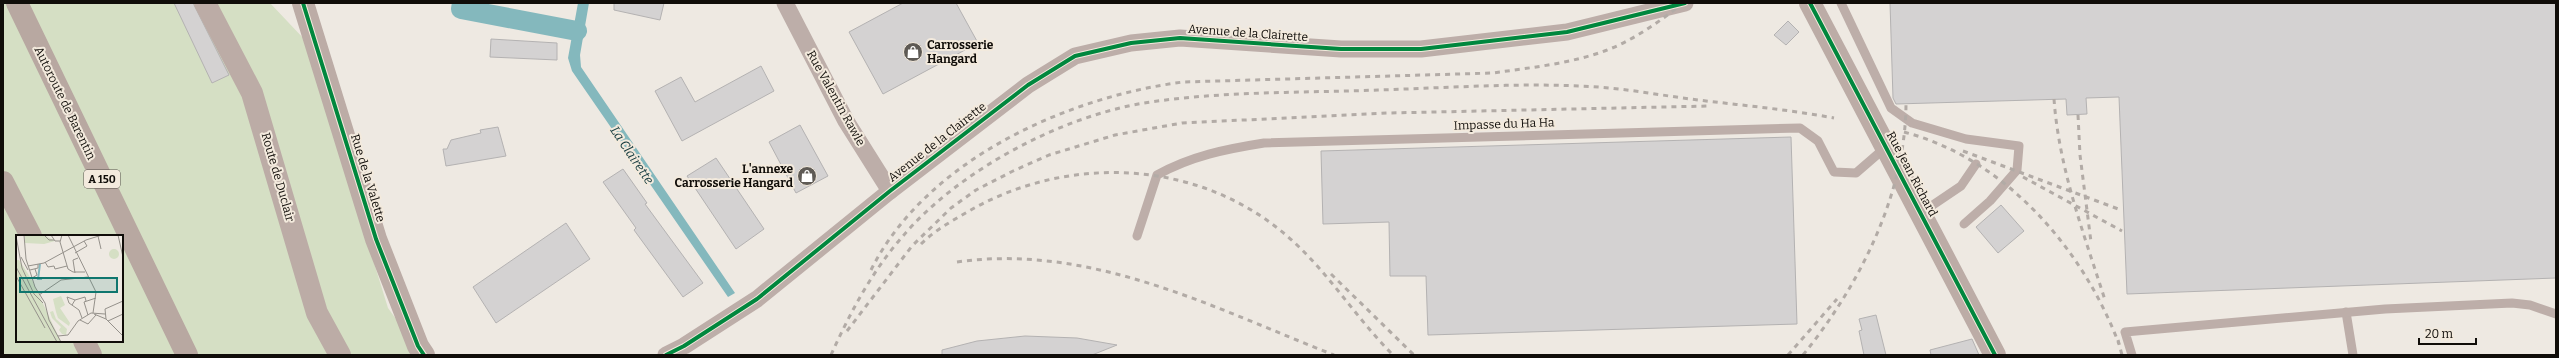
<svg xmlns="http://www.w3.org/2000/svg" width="2559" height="358" viewBox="0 0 2559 358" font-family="Bitter,serif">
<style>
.green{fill:#d5dfc4;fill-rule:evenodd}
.water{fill:#84b8bd}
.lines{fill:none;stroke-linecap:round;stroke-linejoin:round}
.canal{stroke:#84b8bd;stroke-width:20}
.building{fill:#d4d2d2;stroke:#b4b2b2}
.lane{stroke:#bdaea9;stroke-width:9}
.street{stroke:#bdaea9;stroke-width:17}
.secondary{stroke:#bcaca6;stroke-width:22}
.highway{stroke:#b8a8a1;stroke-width:22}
.rail{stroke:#b2aba6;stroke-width:3;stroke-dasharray:5 5;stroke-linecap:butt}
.cycleway-casing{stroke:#f3eadd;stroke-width:6}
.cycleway{stroke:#00873e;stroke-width:4}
.labels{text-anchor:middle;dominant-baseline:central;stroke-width:4;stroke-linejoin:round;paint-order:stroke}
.shield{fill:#f3eadd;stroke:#544f49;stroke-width:1}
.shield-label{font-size:11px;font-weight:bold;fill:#100d09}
.street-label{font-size:12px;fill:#100d09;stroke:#f3eadd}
.poi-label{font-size:12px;font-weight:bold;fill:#100d09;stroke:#f3eadd;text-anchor:start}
.water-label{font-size:13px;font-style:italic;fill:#143a3e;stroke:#f3eadd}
.inset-river{fill:none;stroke:#84b8bd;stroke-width:2}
.inset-road{fill:none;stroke:#95918b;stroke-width:1}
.view{fill:#0f766e;fill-opacity:0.15;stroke:#0f766e;stroke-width:2}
.inset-edge{fill:none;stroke:#100d09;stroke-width:2}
</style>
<rect width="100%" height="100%" fill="#eee9e2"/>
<path class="green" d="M3,3H270L305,40L388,308L422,355H3ZM17,236H122V341H17Z"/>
<path class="water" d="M578,3H589L580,55L581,67L735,293L728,297L572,71L568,58Z"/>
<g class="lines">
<path class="canal" d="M462,3L461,9L577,31"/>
</g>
<g class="building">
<path d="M174,3H193L229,75L212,83Z"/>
<path d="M614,3H664L660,20L614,10Z"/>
<path d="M903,3H956L978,43L883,94L849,32Z"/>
<path d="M1890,3H2556V278L2127,294L2119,97L2086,98L2087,114L2067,115L2066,99L1896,104L1893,98Z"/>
<path d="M1788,21L1799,32L1786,45L1774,35Z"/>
<path d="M491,39L557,43V60L490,57Z"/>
<path d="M761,66L774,91L682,141L655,91L681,77L695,102Z"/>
<path d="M800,125L828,176L796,193L769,142Z"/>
<path d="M498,127L506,156L446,166L443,149H447L451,140L481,133L480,130Z"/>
<path d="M1791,137L1797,324L1428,335L1426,276H1390L1389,222L1323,224L1321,151Z"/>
<path d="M716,158L764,229L736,249L687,176Z"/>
<path d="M623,169L647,203L645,204L703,283L683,297L634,230L636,228L603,182Z"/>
<path d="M2001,205L2024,231L1998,253L1976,227Z"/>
<path d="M566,223L590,259L496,323L473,287Z"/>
<path d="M1876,315L1886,355H1864L1859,331L1862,330L1859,319Z"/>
<path d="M1025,336L1077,338L1117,345L1092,355H942V350L977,341Z"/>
<path d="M1972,339L1979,355H1931L1930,350Z"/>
</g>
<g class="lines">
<g class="lane">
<path d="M1841,3L1891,108L1912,123L1966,139L2019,146L2017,170L1990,201L1964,224"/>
<path d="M1921,213L1961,186L1976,164"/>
<path d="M1137,236L1157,175C1191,156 1226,149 1264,143L1800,128L1818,141L1834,172L1856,173L1886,147"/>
<path d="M2346,312L2353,355"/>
<path d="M2132,355L2125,332L2385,309L2512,303L2530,305L2556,314"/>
</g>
<g class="street">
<path d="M785,3L846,121L890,191"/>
<path d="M666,355L684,346L757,299L890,191L1028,85L1075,56L1131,43L1180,38L1341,49H1421L1567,32L1685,3"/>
</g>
<g class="secondary">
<path d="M205,3L252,93L317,313L340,355"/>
<path d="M303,3L376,239L418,346L424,355"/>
<path d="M1810,3L1995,355"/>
</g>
<g class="highway">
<path d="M17,3L187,355"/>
<path d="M3,182L31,236"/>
<path d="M84,341L91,355"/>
</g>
<g class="rail">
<path d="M2054,99C2059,169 2084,234 2105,300"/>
<path d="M2078,115L2080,155L2091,242"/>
<path d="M1904,132C2006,159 2083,249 2119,344"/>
<path d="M1963,151L2121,210"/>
<path d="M2023,177L2122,231"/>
<path d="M921,244C935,230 952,221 969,211C1068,154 1197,159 1286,235C1327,270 1355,317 1393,355"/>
<path d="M957,262C1090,243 1214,308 1334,355"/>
<path d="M871,270C926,160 1067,97 1183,82L1493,73C1534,67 1580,63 1619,45C1642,34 1663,19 1683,3"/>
<path d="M1331,274L1414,355"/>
<path d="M847,331L912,246L951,208L976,190L1013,171L1049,155L1115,135L1182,123L1389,113L1709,106"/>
<path d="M2118,340L2122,355"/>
<path d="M831,355C850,313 872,271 903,236C958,171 1060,117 1144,103C1221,91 1300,93 1378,90C1444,88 1512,83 1579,86C1616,87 1653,94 1690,99C1738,105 1786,109 1834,118"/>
<path d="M1788,355L1837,299"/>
<path d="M1803,355C1859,286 1906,194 1906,103"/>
</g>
<g class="cycleway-casing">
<g id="cycleway">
<path d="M303,3L376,239L418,346L424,355"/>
<path d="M1810,3L1995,355"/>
<path d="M666,355L684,346L757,299L890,191L1028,85L1075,56L1131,43L1180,38L1341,49H1421L1567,32L1685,3"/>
</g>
</g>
<use href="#cycleway" class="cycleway"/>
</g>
<defs>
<g id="shop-disc" transform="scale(1)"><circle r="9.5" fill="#5e5a55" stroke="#f3eadd"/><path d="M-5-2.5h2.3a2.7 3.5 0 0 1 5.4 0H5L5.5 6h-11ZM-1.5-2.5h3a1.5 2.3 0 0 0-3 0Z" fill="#fff"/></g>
</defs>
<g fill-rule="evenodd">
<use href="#shop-disc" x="913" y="52"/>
<use href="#shop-disc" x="807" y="176"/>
</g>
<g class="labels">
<rect class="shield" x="84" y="170" width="36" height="18" rx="3"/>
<g class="shield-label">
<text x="102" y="179">A 150</text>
</g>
<g class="street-label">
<text transform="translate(1248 33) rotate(4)">Avenue de la Clairette</text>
<text transform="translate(836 98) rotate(61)">Rue Valentin Rawle</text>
<text transform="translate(65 103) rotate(64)">Autoroute de Barentin</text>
<text transform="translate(1504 124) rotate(-2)">Impasse du Ha Ha</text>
<text transform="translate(937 142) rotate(-38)">Avenue de la Clairette</text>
<text transform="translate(1912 174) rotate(62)">Rue Jean Richard</text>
<text transform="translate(278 177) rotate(74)">Route de Duclair</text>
<text transform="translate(368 178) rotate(73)">Rue de la Valette</text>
</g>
<g class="poi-label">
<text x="927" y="45">Carrosserie<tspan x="927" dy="14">Hangard</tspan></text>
<text x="793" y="169" text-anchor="end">L'annexe<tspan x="793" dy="14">Carrosserie Hangard</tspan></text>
</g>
<g class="water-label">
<text transform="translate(632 155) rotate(56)">La Clairette</text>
</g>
</g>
<g transform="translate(16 235)">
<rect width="107" height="107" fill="#eee9e2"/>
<path d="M9,0H28L39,6L28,9L9,8ZM93 19a5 5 0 1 1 10 0a5 5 0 1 1-10 0ZM0,25H3L16,45L45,107H0ZM45,61L49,70L44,73L54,88L53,91L42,83L40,77L37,64ZM37,76L40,84L51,94L50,100L46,99L43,95L45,92L36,83L34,77Z" fill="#d5dfc4"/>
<path class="inset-river" d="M24,29L22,44H26"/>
<path class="inset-road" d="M8,0L10,24L19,52L29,68L33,85L45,107M28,0L33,5H38M35,0L39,6H44M46,0L44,7L52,34L57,37H69M52,0L80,57L77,78M102,0L107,22M0,1L6,33L18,59L27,68M82,1L85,14M59,18L71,11L68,6M5,22L12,35M29,27L32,32L38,31L39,34L51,31M12,31L28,28L70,5L86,0M0,32L41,107M14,35L22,33V29M59,38L57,25L62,23M0,41L29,93M16,43L21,40L19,34M23,60L45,45L72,42M59,65L51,62L53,68L63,75L66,83M56,70L59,65L69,62L70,66M78,79L90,84L107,101M72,80L68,67L80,63M90,84L89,74L107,66M64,85L72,89L80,80M92,86L107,79M42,101L52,100L62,86L75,78L89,79"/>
<path class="view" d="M4,43H101V57H4Z"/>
<rect width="107" height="107" class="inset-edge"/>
</g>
<rect width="2559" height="358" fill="none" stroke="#100d09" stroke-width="8"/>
<path d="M2419 338v6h57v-6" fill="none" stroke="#100d09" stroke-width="2"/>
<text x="2425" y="338" font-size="12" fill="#100d09" stroke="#f3eadd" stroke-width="3" paint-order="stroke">20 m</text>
</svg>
